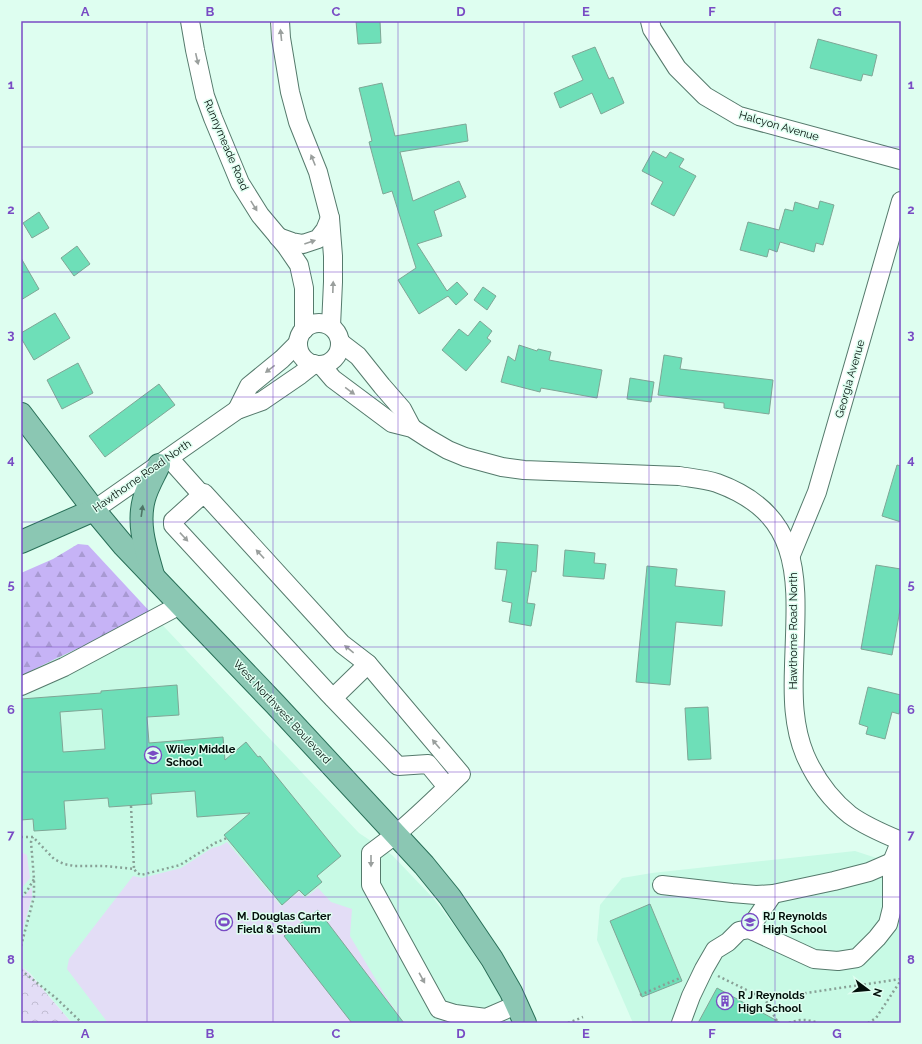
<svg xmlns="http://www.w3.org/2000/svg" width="922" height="1044" viewBox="0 0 922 1044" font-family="Raleway,sans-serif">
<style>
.built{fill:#c8fae5}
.green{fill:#e3ddf6}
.forest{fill:url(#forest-firs)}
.park{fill:url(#park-crowns)}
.building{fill:#6edfb8;stroke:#7fa696;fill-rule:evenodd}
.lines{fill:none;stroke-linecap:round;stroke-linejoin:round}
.minor-casing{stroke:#557a6c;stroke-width:20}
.major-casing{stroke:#296f58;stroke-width:24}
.path{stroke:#88a096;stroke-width:2.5;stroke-dasharray:2 3;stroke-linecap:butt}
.minor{stroke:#fff;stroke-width:18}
.major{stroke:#8bc7b3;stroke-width:22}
.oneway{fill:#9a9f9d}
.oneway2{fill:#4e7567}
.grid{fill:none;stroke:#794bc4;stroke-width:1;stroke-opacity:0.55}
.labels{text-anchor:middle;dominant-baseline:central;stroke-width:3;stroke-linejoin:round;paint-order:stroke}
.street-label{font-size:11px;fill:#03100b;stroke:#defef0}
.poi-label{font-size:11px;font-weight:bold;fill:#03100b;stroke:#defef0;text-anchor:start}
.neatline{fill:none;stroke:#794bc4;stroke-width:1.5}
.grid-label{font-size:13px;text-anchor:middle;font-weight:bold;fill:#794bc4}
</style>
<defs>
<pattern id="forest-firs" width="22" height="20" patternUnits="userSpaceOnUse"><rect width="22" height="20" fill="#c6b3f6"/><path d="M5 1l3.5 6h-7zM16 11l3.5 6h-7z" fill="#a899d2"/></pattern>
<pattern id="park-crowns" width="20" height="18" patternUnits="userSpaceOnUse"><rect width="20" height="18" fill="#e3ddf6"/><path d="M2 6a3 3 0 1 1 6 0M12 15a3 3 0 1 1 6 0" fill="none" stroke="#c1bdd2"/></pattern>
</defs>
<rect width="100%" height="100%" fill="#defef0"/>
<g class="built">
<path d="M152,614L359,833L392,855L434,899L464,939L497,990L514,1023H72L30,973L21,966V676L53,660Z"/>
<path d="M855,851L901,866V1023H633L597,940L600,905L622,878L652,873Z"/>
</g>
<g class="green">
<path d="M227,842L281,906L299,892L305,898L318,888L331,902L352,909L350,936L385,995L401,1019L402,1023H108L67,969L69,959L133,876L142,878L181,868L212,848L220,846Z"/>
<path d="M21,852L27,855L30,878L21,889Z"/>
<path d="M32,887V897L21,936V900Z"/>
</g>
<path class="forest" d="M78,544L88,545L152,614L53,660L21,676V573L53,559Z"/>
<path class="park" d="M21,966L29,973L72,1023H21Z"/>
<g class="building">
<path d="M356,21H380L381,43L358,44Z"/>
<path d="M818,39L877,55L872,76L863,74L861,81L810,68Z"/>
<path d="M595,47L609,79L613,77L624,103L601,114L592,93L560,108L554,93L583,80L572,56Z"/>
<path d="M382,83L395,136L466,124L468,141L400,152L413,201L459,181L466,197L434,211L442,236L417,244L447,291L457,282L468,294L456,305L448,296L419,314L398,280L416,268L392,191L383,194L369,142L372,141L359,88Z"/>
<path d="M653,151L666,158L670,152L684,159L679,167L696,176L674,216L651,204L663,182L642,171Z"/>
<path d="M820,201L834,205L823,245L816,243L814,252L780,242L777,252L769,249L767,257L740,250L748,222L779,230L785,209L793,211L795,202L818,209Z"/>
<path d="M39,212L49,228L32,238L23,223Z"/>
<path d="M77,246L90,264L74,276L61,258Z"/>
<path d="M21,258L39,289L21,300Z"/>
<path d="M483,287L496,296L487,310L474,300Z"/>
<path d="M55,313L70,338L34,360L21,338V333Z"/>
<path d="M480,321L492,331L487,338L491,341L466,371L442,350L459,329L468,336Z"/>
<path d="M519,345L537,351L538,349L551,352L549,360L602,370L597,398L541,388L540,392L501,382L508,356L515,361Z"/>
<path d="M664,355L682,358L680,369L773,380L769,414L724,408V403L658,395Z"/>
<path d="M78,363L93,393L62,409L47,380Z"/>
<path d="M630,378L654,382L651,402L627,399Z"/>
<path d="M159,384L175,405L105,457L89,436Z"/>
<path d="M897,465L901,466V522L882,516Z"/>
<path d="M497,542L538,545L536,572L532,571L527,603L535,604L531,626L509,622L512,603L502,601L507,570L495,569Z"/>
<path d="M565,550L595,553L594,563L606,564L604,579L563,576Z"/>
<path d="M876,565L901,569V604L892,655L861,649Z"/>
<path d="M647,566L677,569L675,586L725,591L722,626L676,622L670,685L636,682Z"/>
<path d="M177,685L179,715L147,717L149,743L223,737L225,760L246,742L258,757L260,756L341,856L317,876L322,882L305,896L299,890L282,905L224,835L250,813L197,817L195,791L151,794L152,804L109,807L108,798L64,801L66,829L34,831L33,819L21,820V699L101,693V691ZM102,709L105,749L63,752L60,712Z"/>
<path d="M868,687L901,695V706L899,714L892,712L885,739L866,734L868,727L859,724Z"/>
<path d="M708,707L711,759L688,760L685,708Z"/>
<path d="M650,904L682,981L642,997L610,921Z"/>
<path d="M318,910L404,1023H352L284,936Z"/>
<path d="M717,988L781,1023H698Z"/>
</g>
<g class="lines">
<g class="minor-casing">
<g id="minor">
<path d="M190,21L195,50L205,96L213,118L240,183L260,215L286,246L299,265L304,288V330"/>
<path d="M280,21L281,38L290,92L298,122L318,172L330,218L333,256V282L331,326"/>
<path d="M650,21L652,29L677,68L705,96L739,116L901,160"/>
<path d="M278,237L292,242L303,244L318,239L325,230L330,218"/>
<circle cx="319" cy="344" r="21"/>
<path d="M341,343L358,356L382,386L402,409L412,428"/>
<path d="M321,365L333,379L392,423L412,428L429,439L448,450L465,457L502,467L524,470L679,476C691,478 705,479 717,483C808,516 796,586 794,666C793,696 793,726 805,755C815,778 830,799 850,815C865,826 884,834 901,841"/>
<path d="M237,410L249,386L282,359L298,343"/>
<path d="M169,458L202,495"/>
<path d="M94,510L237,410L262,401L300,375L314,364"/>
<path d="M791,555L817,492L901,201"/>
<path d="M21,686L64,667L180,605"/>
<path d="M333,698L368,664"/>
<path d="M447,787L428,764L398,766L328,693L173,525V521L204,493L342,644L368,664L461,774C440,794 418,816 395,835C387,841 379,847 371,853V885L439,1009L455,1014L486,1018L516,1005"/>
<path d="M662,885L732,893L756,895L773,894L834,881L869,872L892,862"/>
<path d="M749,929L773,894"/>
<path d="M681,1023L691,996L704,969L715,950L728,942L739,931L749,929L814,959L838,961L857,958L877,938L888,924L892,908V862L901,840"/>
</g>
</g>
<g class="major-casing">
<g id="major">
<path d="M21,414L94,510L124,546L275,704L424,865L450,897L492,959L511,992L525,1023"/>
<path d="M21,542L94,510"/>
<path d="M153,575C146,550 137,525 144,499C147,487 154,476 159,465"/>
</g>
</g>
<g class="path">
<path d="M131,806L134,869"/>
<path d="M21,837H33L54,859L64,864L74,866H104L134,869L137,873L141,875L180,865L215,843L227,838"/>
<path d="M21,897L27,891L34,879"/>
<path d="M21,946L34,897V879L31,842L33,837"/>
<path d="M21,970L56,998L82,1023"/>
<path d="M718,976L765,999L778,1023"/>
<path d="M640,995L680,978"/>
<path d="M765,999L901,979"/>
<path d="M568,1023L583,1017"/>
<path d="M789,1023C799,1019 808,1019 818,1023"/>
<path d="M868,1023L876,1018L901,980"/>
</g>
<use href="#minor" class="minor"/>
<use href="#major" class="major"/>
</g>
<defs><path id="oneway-solid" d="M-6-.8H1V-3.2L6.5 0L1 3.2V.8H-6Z"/></defs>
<g class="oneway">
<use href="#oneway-solid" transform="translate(281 35) rotate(-96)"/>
<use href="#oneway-solid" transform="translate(197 59) rotate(77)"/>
<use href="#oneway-solid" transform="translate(313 160) rotate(-112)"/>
<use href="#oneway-solid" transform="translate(254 206) rotate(58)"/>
<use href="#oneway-solid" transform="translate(310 242) rotate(-19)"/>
<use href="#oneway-solid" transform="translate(333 287) rotate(-88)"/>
<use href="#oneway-solid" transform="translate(270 369) rotate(142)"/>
<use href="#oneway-solid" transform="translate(350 391) rotate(36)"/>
<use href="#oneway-solid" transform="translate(184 537) rotate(47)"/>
<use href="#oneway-solid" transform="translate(260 554) rotate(-133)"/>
<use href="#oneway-solid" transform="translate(349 649) rotate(-141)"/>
<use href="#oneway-solid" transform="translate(436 744) rotate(-130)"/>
<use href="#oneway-solid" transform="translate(371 861) rotate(90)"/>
<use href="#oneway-solid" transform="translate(422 978) rotate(61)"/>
</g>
<use class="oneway2" href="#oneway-solid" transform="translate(142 511) rotate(-82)"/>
<path class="grid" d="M147,21V1023M273,21V1023M398,21V1023M524,21V1023M649,21V1023M775,21V1023M21,147H901M21,272H901M21,397H901M21,522H901M21,647H901M21,772H901M21,897H901"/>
<defs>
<g id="school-ring" transform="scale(0.9)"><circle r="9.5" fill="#defef0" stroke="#794bc4" stroke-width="1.5"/><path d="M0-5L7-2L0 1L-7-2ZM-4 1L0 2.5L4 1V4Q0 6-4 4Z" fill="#794bc4"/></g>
<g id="stadium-ring" transform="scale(0.9)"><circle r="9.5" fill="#defef0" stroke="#794bc4" stroke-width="1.5"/><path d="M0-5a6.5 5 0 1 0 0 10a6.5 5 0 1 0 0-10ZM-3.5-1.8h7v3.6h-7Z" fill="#794bc4"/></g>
<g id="building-ring" transform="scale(0.9)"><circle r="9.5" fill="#defef0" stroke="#794bc4" stroke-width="1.5"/><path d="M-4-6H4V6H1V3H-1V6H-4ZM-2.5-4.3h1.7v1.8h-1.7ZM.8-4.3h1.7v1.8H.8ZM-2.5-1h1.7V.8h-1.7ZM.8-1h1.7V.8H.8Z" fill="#794bc4"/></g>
</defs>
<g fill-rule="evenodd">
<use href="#school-ring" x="153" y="755"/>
<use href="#stadium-ring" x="224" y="922"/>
<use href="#school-ring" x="750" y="922"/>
<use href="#building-ring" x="725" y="1001"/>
</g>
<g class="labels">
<g class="street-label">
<text transform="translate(779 126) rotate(16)">Halcyon Avenue</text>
<text transform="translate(226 145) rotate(67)">Runnymeade Road</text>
<text transform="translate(850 379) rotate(-74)">Georgia Avenue</text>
<text transform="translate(142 476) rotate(-35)">Hawthorne Road North</text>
<text transform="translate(793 631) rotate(-90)">Hawthorne Road North</text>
<text transform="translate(282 712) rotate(47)">West Northwest Boulevard</text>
</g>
<g class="poi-label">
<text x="166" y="749">Wiley Middle<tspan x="166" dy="13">School</tspan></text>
<text x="237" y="916">M. Douglas Carter<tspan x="237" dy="13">Field &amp; Stadium</tspan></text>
<text x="763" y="916">RJ Reynolds<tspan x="763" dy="13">High School</tspan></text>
<text x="738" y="995">R J Reynolds<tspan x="738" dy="13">High School</tspan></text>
</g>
</g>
<rect width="922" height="1044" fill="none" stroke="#defef0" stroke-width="44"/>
<g transform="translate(868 990) rotate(106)" stroke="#defef0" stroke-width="3" paint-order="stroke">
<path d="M0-3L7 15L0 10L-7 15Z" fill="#03100b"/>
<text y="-6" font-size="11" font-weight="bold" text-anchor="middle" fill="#03100b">N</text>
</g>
<rect x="22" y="22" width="878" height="1000" class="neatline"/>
<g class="grid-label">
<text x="85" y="16">A</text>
<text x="210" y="16">B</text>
<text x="336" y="16">C</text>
<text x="461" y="16">D</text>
<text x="586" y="16">E</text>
<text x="712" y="16">F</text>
<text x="837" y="16">G</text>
<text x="11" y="89">1</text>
<text x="911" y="89">1</text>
<text x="11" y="214">2</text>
<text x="911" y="214">2</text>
<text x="11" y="339">3</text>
<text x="911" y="339">3</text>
<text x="11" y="464">4</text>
<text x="911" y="464">4</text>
<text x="11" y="589">5</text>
<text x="911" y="589">5</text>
<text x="11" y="714">6</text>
<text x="911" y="714">6</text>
<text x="11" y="839">7</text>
<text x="911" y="839">7</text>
<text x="11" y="964">8</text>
<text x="911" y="964">8</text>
<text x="85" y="1038">A</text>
<text x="210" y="1038">B</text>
<text x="336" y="1038">C</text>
<text x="461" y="1038">D</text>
<text x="586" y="1038">E</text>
<text x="712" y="1038">F</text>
<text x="837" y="1038">G</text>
</g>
</svg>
